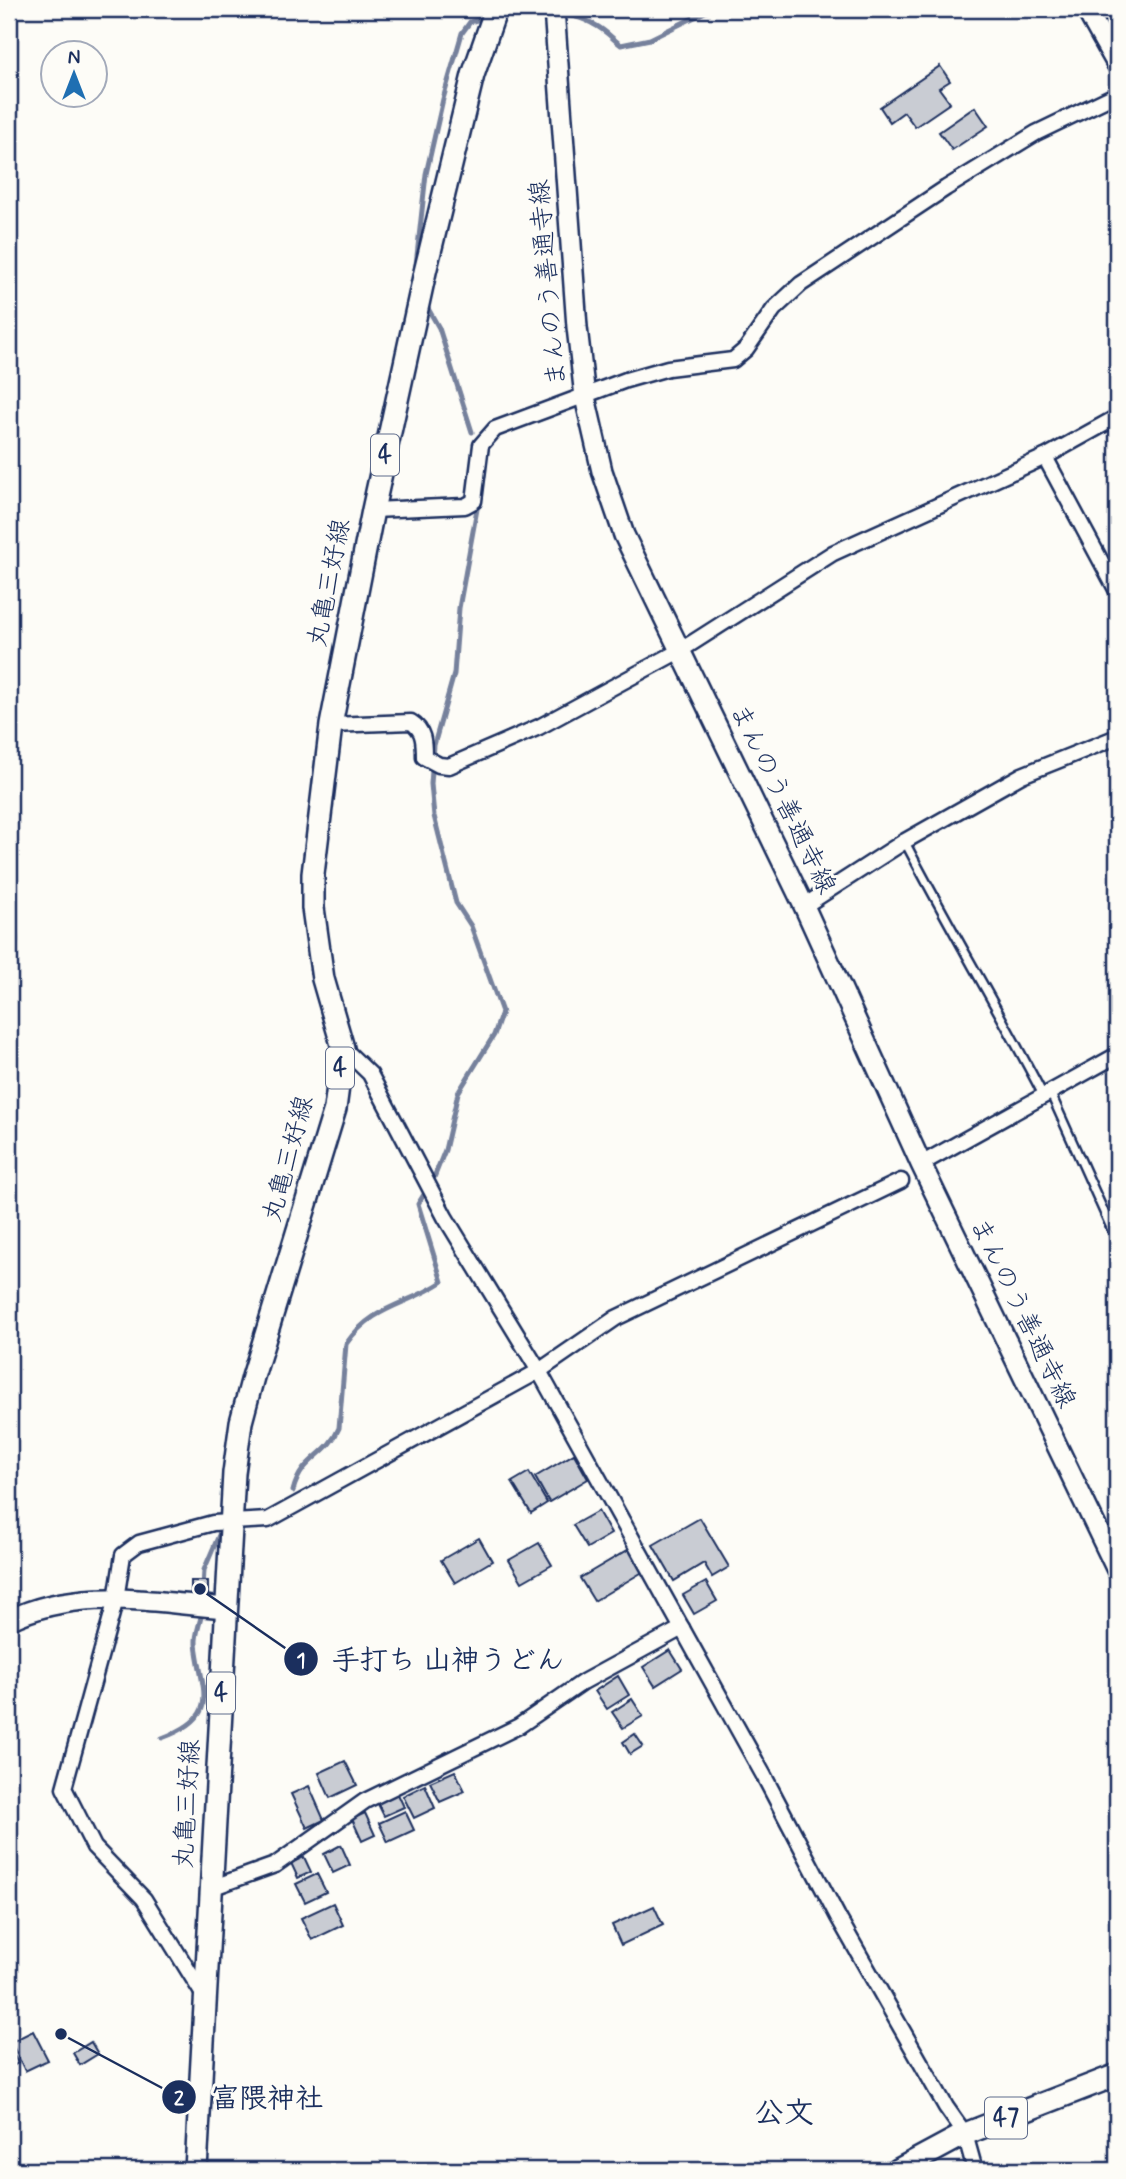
<svg xmlns="http://www.w3.org/2000/svg" width="1126" height="2179" viewBox="0 0 1126 2179" font-family="Mynerve,'Klee One',sans-serif">
<style>
.forest{fill:url(#forest-firs);stroke:#7e88a0;stroke-width:2}
.lines{fill:none;stroke-linecap:round;stroke-linejoin:round}
.stream{stroke:#76819c;stroke-width:5}
.building{fill:#c9ccd3;stroke:#1b2f5e;stroke-width:2}
.lane-casing{stroke:#1b2f5e;stroke-width:12}
.street-casing{stroke:#1b2f5e;stroke-width:19}
.secondary-casing{stroke:#1b2f5e;stroke-width:24}
.primary-casing{stroke:#1b2f5e;stroke-width:26}
.lane{stroke:#fdfcf7;stroke-width:7}
.street{stroke:#fdfcf7;stroke-width:14}
.secondary{stroke:#fdfcf7;stroke-width:19}
.primary{stroke:#fdfcf7;stroke-width:21}
.labels{text-anchor:middle;dominant-baseline:central;stroke-width:6;stroke-linejoin:round;paint-order:stroke}
.shield{fill:#fdfcf7;stroke:#5f6c8c;stroke-width:2}
.shield-label{font-size:24px;font-weight:bold;fill:#1b2f5e}
.street-label{font-size:26px;fill:#1b2f5e;stroke:#fdfcf7}
.quarter-label{font-size:30px;font-weight:bold;fill:#1b2f5e;stroke:#fdfcf7}
.leader{fill:none;stroke:#1b2f5e;stroke-width:2.5}
.callout-dot{fill:#1b2f5e;stroke:#fdfcf7;stroke-width:2.5}
.mark-label{font-size:21px;text-anchor:middle;font-weight:bold;fill:#fff}
.callout-label{font-size:28px;text-anchor:middle;font-weight:bold;fill:#1b2f5e;stroke:#fdfcf7;stroke-width:6;stroke-linejoin:round;paint-order:stroke}
</style>
<defs>
<pattern id="forest-firs" width="22" height="20" patternUnits="userSpaceOnUse" patternTransform="scale(1.75)"><rect width="22" height="20" fill="#e0e1e3"/><path d="M5 1l3.5 6h-7zM16 11l3.5 6h-7z" fill="#c0c1c5"/></pattern>
</defs>
<rect width="100%" height="100%" fill="#fdfcf7"/>
<filter id="ink" filterUnits="userSpaceOnUse"><feTurbulence type="fractalNoise" baseFrequency=".0143" numOctaves="2"/><feDisplacementMap in="SourceGraphic" scale="14" xChannelSelector="R" yChannelSelector="G"/><feConvolveMatrix kernelMatrix="1 2 1 2 8 2 1 2 1" color-interpolation-filters="sRGB"/></filter>
<g filter="url(#ink)">
<path class="forest" d="M9,880L18,939L9,994Z"/>
<g class="lines">
<g class="stream">
<path d="M499,14C527,9 570,10 595,25C605,30 613,39 621,45L650,39L711,9"/>
<path d="M415,274L426,174L443,99L462,33L470,22L486,17"/>
<path d="M426,305L439,328L472,432"/>
<path d="M293,1491C302,1456 327,1457 339,1428L346,1344C373,1305 406,1306 442,1282L418,1204L433,1180L445,1150L458,1093L494,1035L502,1012L471,926L456,903L434,816L431,784L434,745L454,674L459,608L477,509"/>
<path d="M203,1588L204,1570L222,1528"/>
<path d="M162,1738C223,1716 201,1691 196,1644C195,1633 201,1622 202,1611"/>
</g>
</g>
<g class="building">
<path d="M1101,9H1117V16L1108,21Z"/>
<path d="M940,66L950,81L939,88L950,103L915,127L904,112L890,122L880,107Z"/>
<path d="M975,107L988,126L952,150L939,132Z"/>
<path d="M574,1454L588,1479L549,1502L535,1477Z"/>
<path d="M529,1472L547,1503L531,1513L512,1482Z"/>
<path d="M598,1511L611,1534L587,1548L573,1525Z"/>
<path d="M700,1518L729,1567L712,1577L704,1563L674,1581L653,1545Z"/>
<path d="M479,1538L492,1561L455,1583L441,1560Z"/>
<path d="M539,1543L552,1565L522,1582L509,1560Z"/>
<path d="M633,1547L646,1570L594,1601L580,1578Z"/>
<rect x="191" y="1581" width="17" height="16"/>
<path d="M706,1582L717,1601L694,1614L683,1595Z"/>
<path d="M670,1650L682,1669L655,1686L643,1667Z"/>
<path d="M618,1676L629,1695L607,1709L595,1691Z"/>
<path d="M632,1699L643,1716L623,1728L612,1712Z"/>
<path d="M635,1734L643,1746L630,1754L623,1742Z"/>
<path d="M345,1761L357,1785L330,1798L319,1773Z"/>
<path d="M455,1771L465,1791L440,1802L430,1782Z"/>
<path d="M425,1785L435,1808L414,1818L403,1796Z"/>
<path d="M309,1786L324,1820L307,1828L291,1794Z"/>
<path d="M397,1792L404,1807L384,1816L377,1802Z"/>
<path d="M405,1811L414,1830L388,1842L379,1823Z"/>
<path d="M365,1813L375,1835L362,1841L352,1819Z"/>
<path d="M341,1845L350,1865L333,1873L324,1854Z"/>
<path d="M304,1857L311,1872L298,1878L291,1863Z"/>
<path d="M317,1874L326,1892L305,1902L296,1884Z"/>
<path d="M333,1903L343,1925L312,1940L301,1918Z"/>
<path d="M654,1906L663,1925L621,1945L612,1925Z"/>
<path d="M33,2031L48,2060L25,2071L11,2042Z"/>
<path d="M91,2042L98,2054L80,2065L73,2053Z"/>
<path d="M11,2050L18,2063L9,2068V2051Z"/>
</g>
<g class="lines">
<g class="lane-casing">
<g id="lane">
<path d="M905,842C949,927 999,1010 1043,1095"/>
<path d="M1050,1092L1117,1241"/>
</g>
</g>
<g class="street-casing">
<g id="street">
<path d="M1045,457L1117,591"/>
<path d="M373,510L465,506L474,501L481,445L495,429L626,380L668,368L733,360L746,349L774,309L801,284L946,188L1036,133L1117,94"/>
<path d="M331,725L411,722C424,730 424,742 424,757L439,765L449,766L539,727L681,650L833,553L1045,457L1117,417"/>
<path d="M804,906L905,841L1022,775L1117,737"/>
<path d="M343,1048L370,1074L445,1217L539,1371L764,1776L838,1917L946,2107L965,2134L975,2170"/>
<path d="M921,1164L1117,1055"/>
<path d="M211,1888L275,1865L365,1801L519,1726L583,1682L682,1628"/>
<path d="M204,1996L144,1899L94,1847L64,1788L116,1599L123,1555L139,1543L213,1523L268,1520L539,1371L616,1318L901,1181"/>
</g>
</g>
<g class="secondary-casing">
<g id="secondary">
<path d="M554,9L577,327L585,397L602,471L624,535L804,906L921,1164L1117,1570"/>
<path d="M1086,9L1117,64"/>
<path d="M9,1620C79,1586 150,1602 225,1608"/>
</g>
</g>
<g class="primary-casing">
<g id="primary">
<path d="M196,2170L234,1473L241,1422L253,1377L335,1109L343,1048L323,979L313,908V874L331,725L373,510L425,272L473,75L496,9"/>
<path d="M898,2170L965,2134L1117,2075"/>
</g>
</g>
<use href="#lane" class="lane"/>
<use href="#street" class="street"/>
<use href="#secondary" class="secondary"/>
<use href="#primary" class="primary"/>
</g>
</g>
<g class="labels">
<g class="shield">
<rect x="371" y="434.5" width="28" height="41" rx="5"/>
<rect x="326" y="1047.5" width="28" height="41" rx="5"/>
<rect x="207" y="1672.5" width="28" height="41" rx="5"/>
<rect x="985" y="2097.5" width="42" height="41" rx="5"/>
</g>
<g class="shield-label">
<text x="385" y="455">4</text>
<text x="340" y="1068">4</text>
<text x="221" y="1693">4</text>
<text x="1006" y="2118">47</text>
</g>
<g class="street-label">
<text transform="translate(549 283) rotate(-95)">まんのう善通寺線</text>
<text transform="translate(330 583) rotate(-79)">丸亀三好線</text>
<text transform="translate(782 799) rotate(64)">まんのう善通寺線</text>
<text transform="translate(289 1159) rotate(-75)">丸亀三好線</text>
<text transform="translate(1022 1313) rotate(64)">まんのう善通寺線</text>
<text transform="translate(188 1804) rotate(-87)">丸亀三好線</text>
</g>
<g class="quarter-label">
<text x="784" y="2113">公文</text>
</g>
</g>
<path class="leader" d="M200 1589L301 1659M61 2034L179 2097"/>
<g class="callout-dot">
<circle cx="200" cy="1589" r="7"/>
<circle cx="61" cy="2034" r="7"/>
<circle cx="301" cy="1659" r="18"/>
<circle cx="179" cy="2097" r="18"/>
</g>
<g class="mark-label">
<text x="301" y="1667">1</text>
<text x="179" y="2105">2</text>
</g>
<g class="callout-label">
<text x="448" y="1669">手打ち 山神うどん</text>
<text x="267" y="2107">富隈神社</text>
</g>
<rect width="1126" height="2179" fill="none" stroke="#fdfcf7" stroke-width="35"/>
<rect x="18" y="18" width="1091" height="2144" fill="none" stroke="#1b2f5e" stroke-width="2.5" filter="url(#ink)"/>
<g transform="translate(74 74)"><circle r="33" fill="#fdfcf7" stroke="#a3aaba" stroke-width="2"/>
<path d="M0-5L12 26L0 18L-12 26Z" fill="#1f6fb2"/>
<text y="-10" font-size="19" font-weight="bold" text-anchor="middle" fill="#1b2f5e">N</text>
</g>
</svg>
